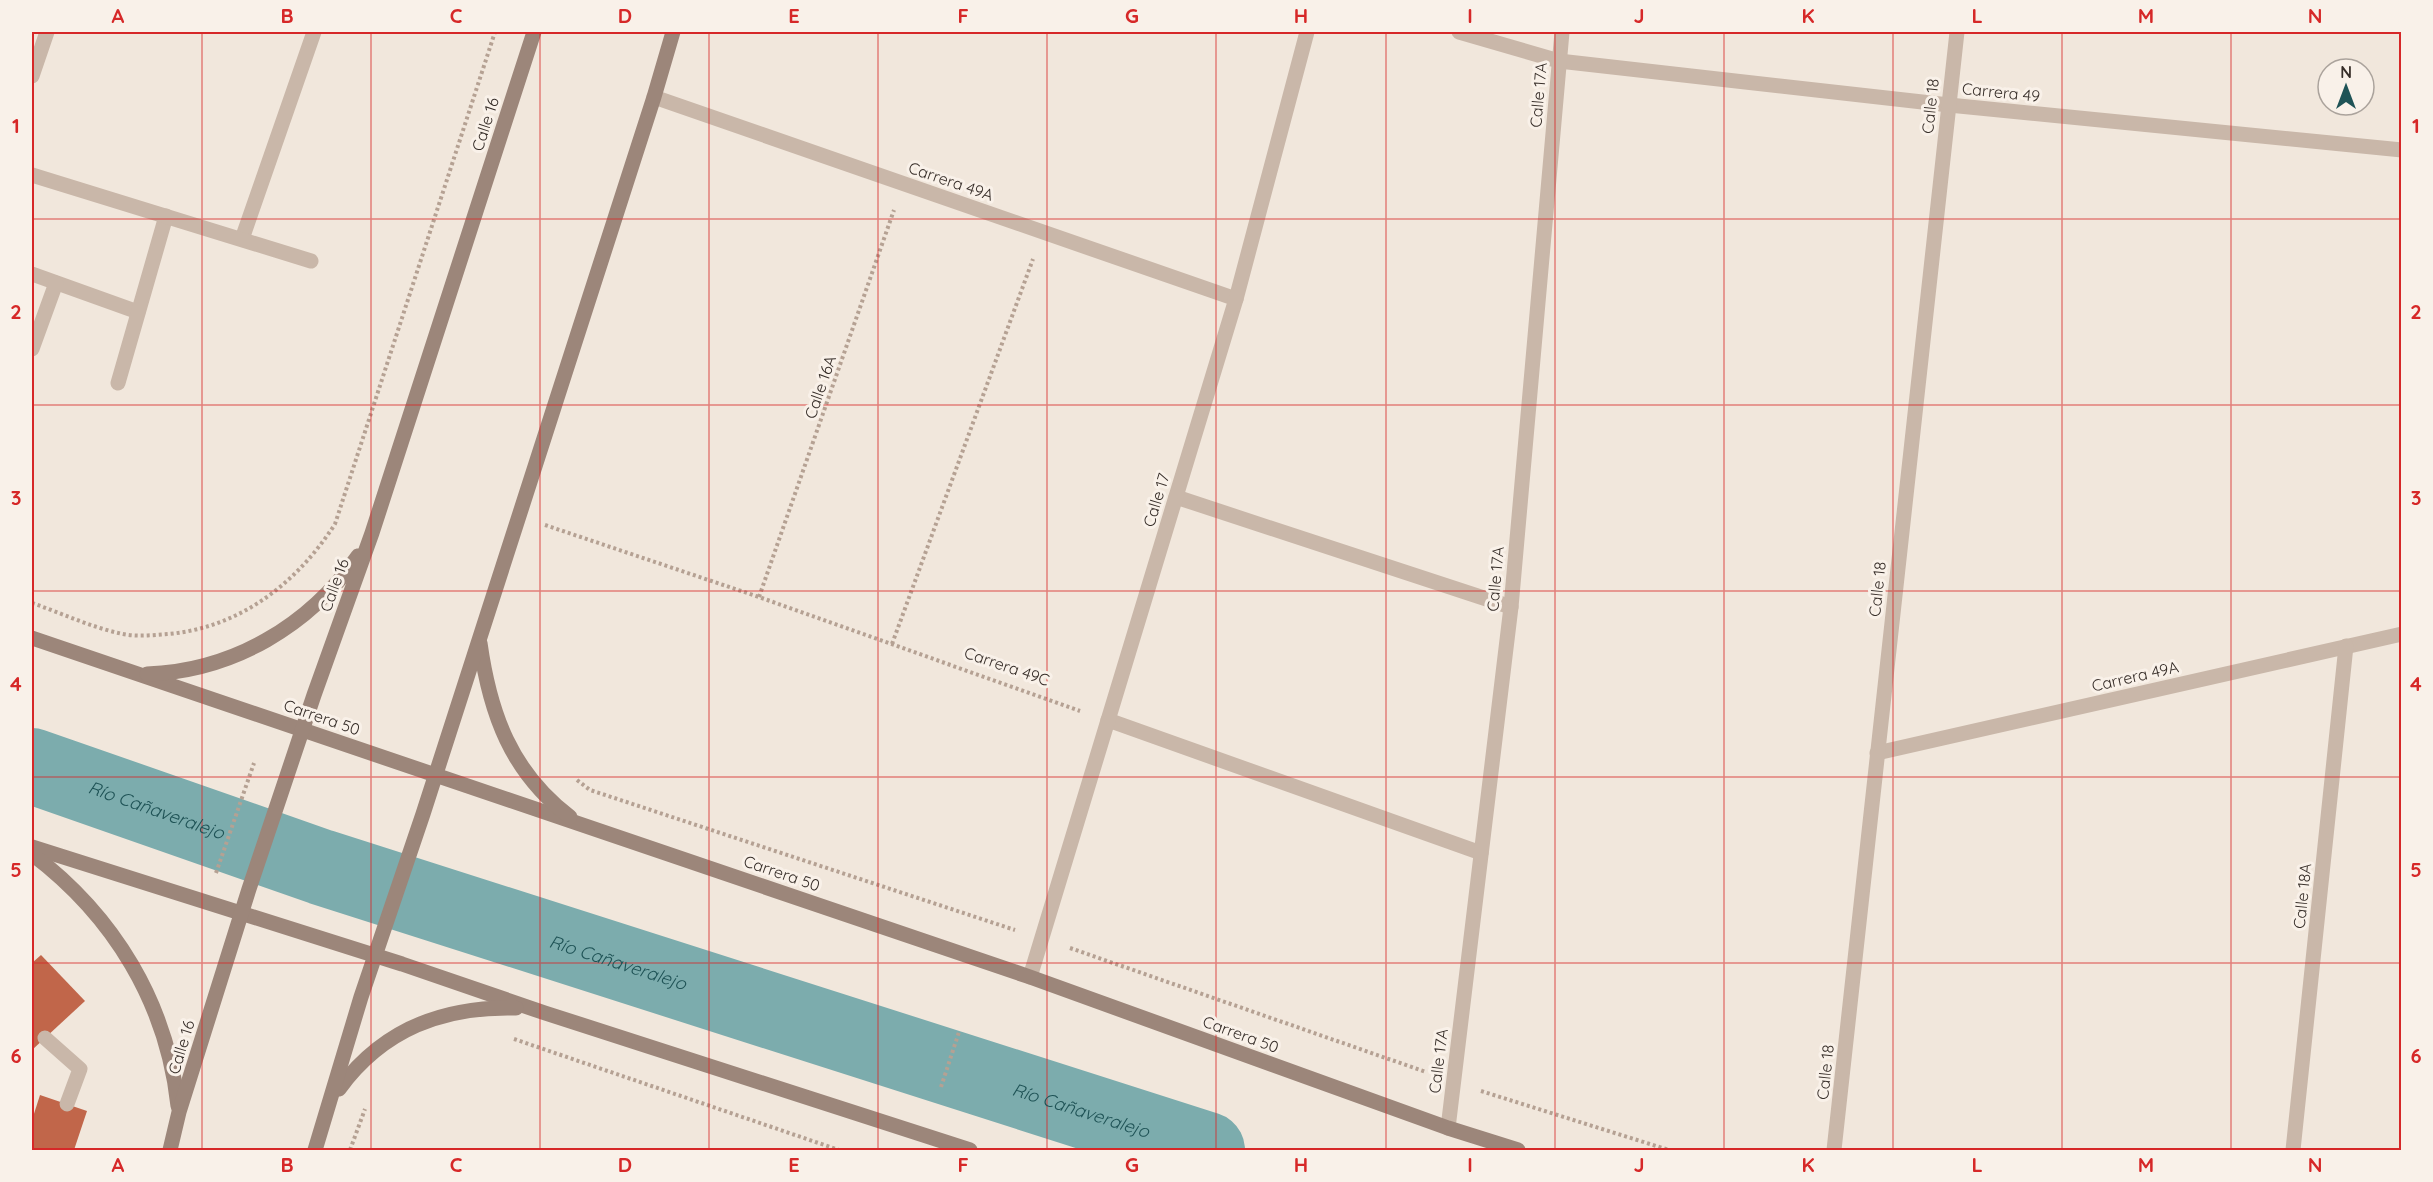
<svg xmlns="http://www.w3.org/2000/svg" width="2433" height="1182" viewBox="0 0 2433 1182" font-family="Quicksand,sans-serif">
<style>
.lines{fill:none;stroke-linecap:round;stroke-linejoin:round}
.river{stroke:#7cacad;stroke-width:76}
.building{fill:#c1664a}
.path{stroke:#b5a193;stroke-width:4;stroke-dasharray:3 3;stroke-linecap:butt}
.lane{stroke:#c9b7a9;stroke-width:15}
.street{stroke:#c9b7a9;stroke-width:15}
.secondary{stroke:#9c867a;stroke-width:15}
.grid{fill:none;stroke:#d62828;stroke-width:1.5;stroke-opacity:0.55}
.labels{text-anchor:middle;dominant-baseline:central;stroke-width:6;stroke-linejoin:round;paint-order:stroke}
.street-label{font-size:16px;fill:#362d28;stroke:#f9f1e9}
.water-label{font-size:18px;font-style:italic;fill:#1f5356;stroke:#f9f1e9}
.neatline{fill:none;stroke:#d62828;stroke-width:2}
.grid-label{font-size:20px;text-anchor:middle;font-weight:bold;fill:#d62828}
</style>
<rect width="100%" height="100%" fill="#f1e7dc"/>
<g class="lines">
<path class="river" id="s1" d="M32,766L321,867L1207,1150"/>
</g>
<g class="building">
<path d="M41,955L85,1001L32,1050V963Z"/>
<path d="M40,1095L87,1111L74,1150H32V1120Z"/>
</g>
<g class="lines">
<g class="path">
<path d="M545,525L759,597L1080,711"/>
<path d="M759,597L894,210"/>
<path d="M32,603C61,613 93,628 123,634C138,637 154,635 169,634C241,627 297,583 335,524L495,32"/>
<path d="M892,644L1033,259"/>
<path d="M577,780L590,790L1015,930"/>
<path d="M216,873L254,763"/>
<path d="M1070,948L1426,1072"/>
<path d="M514,1039L839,1150"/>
<path d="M941,1087L959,1032"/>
<path d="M1481,1091L1669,1150"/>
<path d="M350,1150L365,1109"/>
</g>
<g class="lane">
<path d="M32,76L47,32"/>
<path d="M242,239L314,32"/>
<path d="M32,274L138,312"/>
<path d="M32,349L56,283"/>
<path d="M118,383L166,216"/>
<path d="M45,1038L80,1069L67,1104"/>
</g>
<g class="street">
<path d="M1459,32L1559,61L1949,105L2402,150"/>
<path d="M654,97L1236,299"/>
<path d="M32,175L311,261"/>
<path d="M1176,497L1511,607"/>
<path d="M1108,720L1481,853"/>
<path d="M1877,753L2402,634"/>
<path d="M1030,977L1236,299L1307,32"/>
<path d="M1448,1128L1511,607L1562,32"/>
<path d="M1834,1150L1957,32"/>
<path d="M2293,1150L2346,646"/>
</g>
<g class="secondary">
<path d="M32,638L1030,977L1448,1128L1518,1150"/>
<path d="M480,643C490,714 511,772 570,817"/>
<path d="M147,674C233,671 309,626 358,556"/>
<path d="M32,847L402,964L545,1013L970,1150"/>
<path d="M32,854C114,916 167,1003 178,1106"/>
<path d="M339,1089C383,1029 443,1006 516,1008"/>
<path d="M170,1150L179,1112L249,889L314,695L372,533L534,32"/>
<path d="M315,1150L361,997L423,814L654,97L673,32"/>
</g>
</g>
<path class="grid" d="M202,32V1150M371,32V1150M540,32V1150M709,32V1150M878,32V1150M1047,32V1150M1216,32V1150M1386,32V1150M1555,32V1150M1724,32V1150M1893,32V1150M2062,32V1150M2231,32V1150M32,219H2402M32,405H2402M32,591H2402M32,777H2402M32,963H2402"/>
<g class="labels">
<g class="street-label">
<text transform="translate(2001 92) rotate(6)">Carrera 49</text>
<text transform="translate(1538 95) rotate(-85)">Calle 17A</text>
<text transform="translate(1930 106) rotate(-84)">Calle 18</text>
<text transform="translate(485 124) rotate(-72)">Calle 16</text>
<text transform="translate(951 181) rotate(19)">Carrera 49A</text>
<text transform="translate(820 387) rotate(-71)">Calle 16A</text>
<text transform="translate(1156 500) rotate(-73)">Calle 17</text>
<text transform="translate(1495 579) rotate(-85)">Calle 17A</text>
<text transform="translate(334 585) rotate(-70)">Calle 16</text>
<text transform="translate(1877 589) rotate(-84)">Calle 18</text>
<text transform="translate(1007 666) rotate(19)">Carrera 49C</text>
<text transform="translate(2135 676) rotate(-13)">Carrera 49A</text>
<text transform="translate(322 717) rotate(19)">Carrera 50</text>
<text transform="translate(782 873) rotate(19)">Carrera 50</text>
<text transform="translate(2302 896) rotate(-84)">Calle 18A</text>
<text transform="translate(1241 1034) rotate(20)">Carrera 50</text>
<text transform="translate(181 1047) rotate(-73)">Calle 16</text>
<text transform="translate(1438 1061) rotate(-83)">Calle 17A</text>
<text transform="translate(1825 1072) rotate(-84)">Calle 18</text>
</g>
<g class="water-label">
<text stroke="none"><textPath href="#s1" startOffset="132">Río Cañaveralejo</textPath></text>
<text stroke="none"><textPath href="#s1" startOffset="618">Río Cañaveralejo</textPath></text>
<text stroke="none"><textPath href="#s1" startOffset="1104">Río Cañaveralejo</textPath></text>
</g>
</g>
<rect width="2433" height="1182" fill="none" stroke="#f9f1e9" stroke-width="66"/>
<g transform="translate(2346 87)"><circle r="28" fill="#f9f1e9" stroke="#aba39c" stroke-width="1.5"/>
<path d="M0-4.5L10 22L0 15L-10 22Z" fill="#1f5356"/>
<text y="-9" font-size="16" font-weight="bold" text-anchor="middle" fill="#362d28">N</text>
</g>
<rect x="33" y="33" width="2367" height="1116" class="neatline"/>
<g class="grid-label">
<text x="118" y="23">A</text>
<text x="287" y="23">B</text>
<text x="456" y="23">C</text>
<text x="625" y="23">D</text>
<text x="794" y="23">E</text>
<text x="963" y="23">F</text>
<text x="1132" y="23">G</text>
<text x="1301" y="23">H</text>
<text x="1470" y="23">I</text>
<text x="1639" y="23">J</text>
<text x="1808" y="23">K</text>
<text x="1977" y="23">L</text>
<text x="2146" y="23">M</text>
<text x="2315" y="23">N</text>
<text x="16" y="133">1</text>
<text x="2416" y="133">1</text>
<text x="16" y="319">2</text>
<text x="2416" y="319">2</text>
<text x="16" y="505">3</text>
<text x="2416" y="505">3</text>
<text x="16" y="691">4</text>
<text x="2416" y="691">4</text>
<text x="16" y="877">5</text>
<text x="2416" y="877">5</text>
<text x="16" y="1063">6</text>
<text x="2416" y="1063">6</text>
<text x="118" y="1172">A</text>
<text x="287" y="1172">B</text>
<text x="456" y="1172">C</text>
<text x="625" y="1172">D</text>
<text x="794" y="1172">E</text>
<text x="963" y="1172">F</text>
<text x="1132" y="1172">G</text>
<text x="1301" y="1172">H</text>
<text x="1470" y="1172">I</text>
<text x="1639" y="1172">J</text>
<text x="1808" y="1172">K</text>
<text x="1977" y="1172">L</text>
<text x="2146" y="1172">M</text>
<text x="2315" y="1172">N</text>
</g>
</svg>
